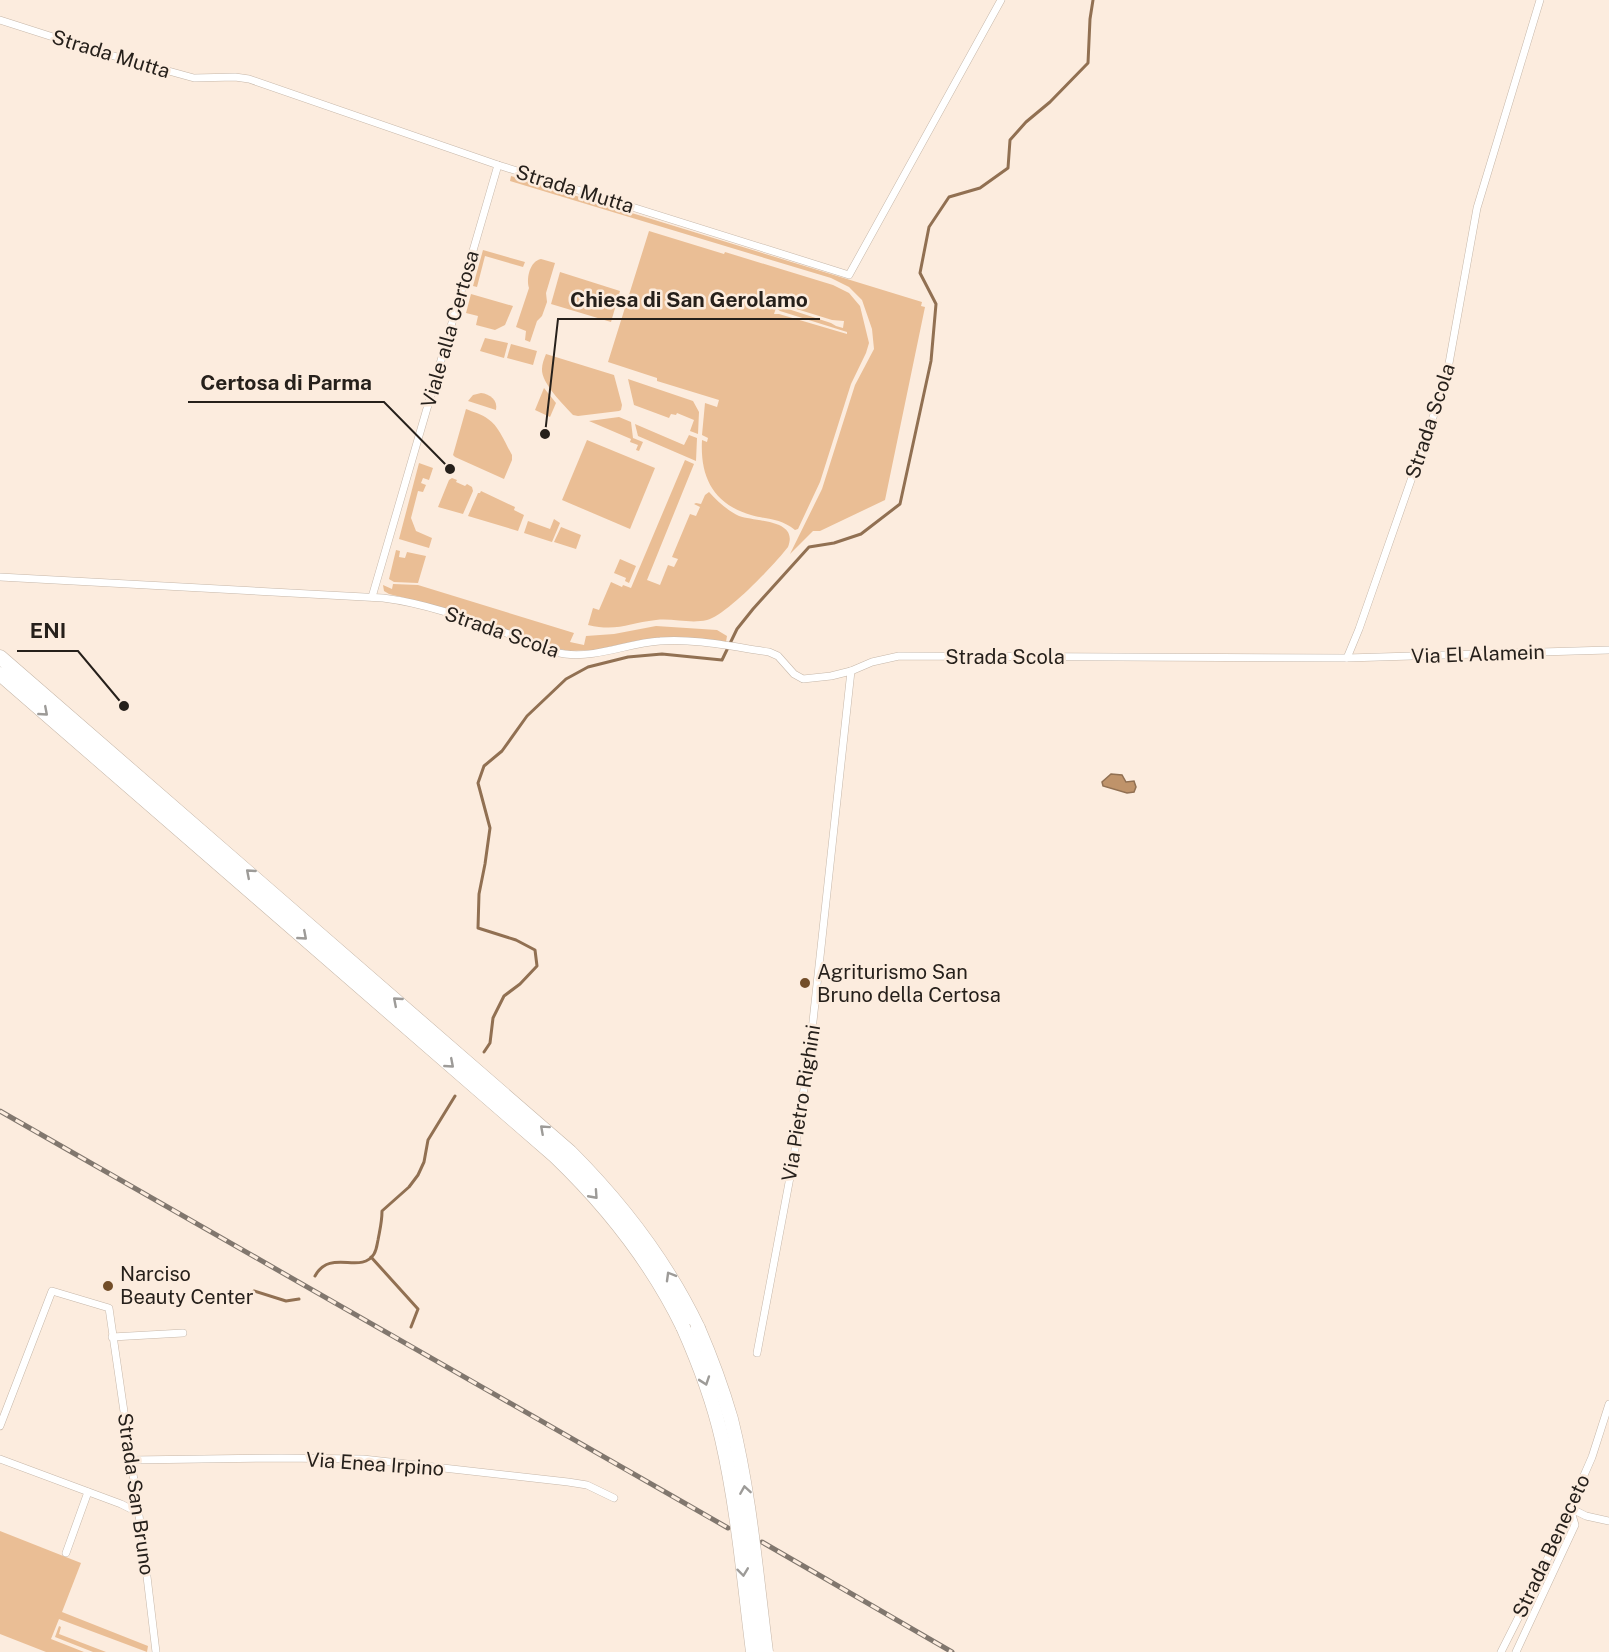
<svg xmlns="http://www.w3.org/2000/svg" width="1609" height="1652" viewBox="0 0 1609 1652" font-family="'Public Sans',sans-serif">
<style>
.green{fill:#eabe95;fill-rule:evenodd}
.water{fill:#bf936a;stroke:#917052;stroke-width:1.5}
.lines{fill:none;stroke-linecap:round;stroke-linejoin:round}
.stream{stroke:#917052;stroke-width:3}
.street-casing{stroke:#c6b7a9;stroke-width:8}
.highway-casing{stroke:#c6b7a9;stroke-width:15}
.street{stroke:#fff;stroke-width:7}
.highway{stroke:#fff;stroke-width:14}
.rail-casing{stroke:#81776e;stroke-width:5}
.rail{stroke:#fcecde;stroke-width:3;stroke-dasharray:9;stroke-linecap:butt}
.highway-bridge-casing{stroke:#c6b7a9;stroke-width:15;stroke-linecap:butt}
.highway-bridge{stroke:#fff;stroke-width:14}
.oneway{stroke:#9d9b98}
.poi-dot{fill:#724d28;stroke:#fcecde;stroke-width:2}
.labels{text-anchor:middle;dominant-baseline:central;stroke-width:5;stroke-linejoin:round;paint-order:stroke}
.street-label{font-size:20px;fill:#26201b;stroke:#fcecde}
.poi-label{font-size:20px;fill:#26201b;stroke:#fcecde;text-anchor:start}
.leader{fill:none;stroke:#26201b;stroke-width:2}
.callout-dot{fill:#26201b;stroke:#fcecde;stroke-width:2}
.callout-label{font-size:21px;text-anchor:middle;font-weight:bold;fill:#26201b;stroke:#fcecde;stroke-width:5;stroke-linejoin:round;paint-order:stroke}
</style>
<rect width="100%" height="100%" fill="#fcecde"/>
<g class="green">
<path d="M511,176L922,302L921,306L925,307L885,500L820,531H813L790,554L822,489L855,385L874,349L872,329L862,300L849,287L831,278L510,181Z"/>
<path d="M649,231L724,254L725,252L833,285L849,293L860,306L869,343L866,353L851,384L820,482L798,529L795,530C780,518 769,520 751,515C713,504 700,477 702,440L707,442L708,438L702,435L705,403L717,407L719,400L657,381V378L608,362ZM774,302L832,320L844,321L843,328L836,326L831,323L773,304ZM776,308L780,311L847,332V334L779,314H774Z"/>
<path d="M483,250L525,262L523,267L485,256L477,287L473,286Z"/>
<path d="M541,259L555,263L546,293L547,302L542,316L537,321L530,342L525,340L526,331L516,327L529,288C526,278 530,261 541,259Z"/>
<path d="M560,272L620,291L611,322L551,304Z"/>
<path d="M471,294L513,306L505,325L495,330L476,325L478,316L466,313Z"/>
<path d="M485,338L508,343L504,358L480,351Z"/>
<path d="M511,344L537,351L533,365L507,358Z"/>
<path d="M546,354L614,375L622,405L621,410L619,411L578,416L573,415C564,405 541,383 542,369C542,364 544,359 546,354Z"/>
<path d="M628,379L693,401L699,412L698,434L690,431L694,420L677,413L676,415L671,414L669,418L634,405Z"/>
<path d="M544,388L556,403L550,417L535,410Z"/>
<path d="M481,393C490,394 498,400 496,410L468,401L473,395Z"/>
<path d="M466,409C473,412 482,414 488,419C499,426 505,443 512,455V460L504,479L455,457L453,455Z"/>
<path d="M619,417L631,422L633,438L643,442L639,451L636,450L638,445L630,442L631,439L589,421Z"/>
<path d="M635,424L684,445L689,435L697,438L696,461L638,436Z"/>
<path d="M587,440L655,468L630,529L562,500Z"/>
<path d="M685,460L694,464L647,580L660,585L668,565L674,567L678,559L672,557L690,514L696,516L700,507L694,504L696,503L701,504L705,495L709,492C718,502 727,510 739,516C756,522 799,519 788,547C775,564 726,616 707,620C690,624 673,618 656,620C629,623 617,632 588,625L593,608L599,610L611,582L622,587L623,585L631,588Z"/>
<path d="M419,463L433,468L429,480L423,478L421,483L426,485L423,492L418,491L411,518L416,531L432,538L429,548L399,539Z"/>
<path d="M452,478L457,480L456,482L465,486L467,484L472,487L473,491L463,514L438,507L449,480Z"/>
<path d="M481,491L515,507L514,510L524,515L518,531L468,516L478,493H480Z"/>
<path d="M554,519L560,523L552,542L524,533L528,521L550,529Z"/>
<path d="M561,527L581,535L576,549L554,542Z"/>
<path d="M396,550L400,551L399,557L405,558L407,552L426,556L418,583L394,582L389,579Z"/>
<path d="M620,559L636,566L629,583L625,581L626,578L614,573Z"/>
<path d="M393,584L418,585L574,633L570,642L584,645L586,636L614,634L656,626L717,630L727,636L726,642L669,637L640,640L594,650L569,651L546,646L515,634L413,600L389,594L384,591L383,585L392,589Z"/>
<path d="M0,1531L81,1563L62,1612L148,1646L147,1652L59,1619L51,1639L84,1652H46L0,1634Z"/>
<path d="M59,1626L61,1627L59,1634L106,1652H93L55,1637Z"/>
</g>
<path class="water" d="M1111,774L1122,775L1126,782L1134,781L1136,787L1134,792L1127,793L1103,786L1102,782Z"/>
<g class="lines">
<g class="stream">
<path d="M484,1052L490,1043L493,1018L504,996L520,984L537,966L535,950L516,940L478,928L479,894L485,864L490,828L478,783L484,766L502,751L527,716L566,679L588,667L628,657L662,654L722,660L737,629L753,609L809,547L834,543L861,534L900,504L931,361L936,304L920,273L929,227L949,197L980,188L1008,168L1010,140L1026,122L1050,102L1088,63L1090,19L1093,0"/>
<path d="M371,1257L418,1309L411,1327"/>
<path d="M315,1276C330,1248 361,1275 374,1254C377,1249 377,1244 378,1240C380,1229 382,1222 382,1211L409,1187L418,1175L424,1162L428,1140L455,1096"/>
<path d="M254,1291L286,1301L299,1299"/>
</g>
<g class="street-casing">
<g id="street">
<path d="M0,20L103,53L194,78L235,77L249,79L498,165L849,275L1001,0"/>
<path d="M0,577L383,598C423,603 463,617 501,631C522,639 543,651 565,654C598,658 628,643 660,641C694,638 734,647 769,652L778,656L794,674L803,679L831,676L851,671L872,662L899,656L1347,658L1359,629L1446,380L1477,208L1540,0"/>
<path d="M372,597L498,165"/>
<path d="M1347,658L1609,650"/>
<path d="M112,1337L183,1333"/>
<path d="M757,1353L794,1156L810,1049L851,671"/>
<path d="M0,1426L52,1291L109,1308L143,1543L156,1652"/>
<path d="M0,1459L121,1504L139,1513"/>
<path d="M132,1460L281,1458L363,1459L568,1482L587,1485L614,1498"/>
<path d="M1570,1508L1586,1516L1609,1521"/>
<path d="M66,1553L88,1492"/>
<path d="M1501,1652L1543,1569L1592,1457L1609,1404"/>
<path d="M1516,1652L1575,1525L1570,1508"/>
</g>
</g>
<g class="highway-casing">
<g id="highway">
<path d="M0,657L570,1152C622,1204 666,1261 698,1328"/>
<path d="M0,674L555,1156C607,1206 651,1261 683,1327"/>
</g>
</g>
<use href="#street" class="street"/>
<use href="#highway" class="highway"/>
<g class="rail-casing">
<g id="rail">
<path d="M0,1111L728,1528"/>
<path d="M762,1542L952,1652"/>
</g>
</g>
<use href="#rail" class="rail"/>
<g class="highway-bridge-casing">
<g id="highway-bridge">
<path d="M683,1327C699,1363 713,1400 722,1439C738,1509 744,1581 753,1652"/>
<path d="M698,1328C711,1358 722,1388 731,1419C750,1495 756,1574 766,1652"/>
</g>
</g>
<use href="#highway-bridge" class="highway-bridge"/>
</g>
<defs><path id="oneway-chevron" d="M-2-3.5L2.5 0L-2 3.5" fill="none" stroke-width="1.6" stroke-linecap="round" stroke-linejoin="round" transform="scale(1.5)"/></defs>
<g class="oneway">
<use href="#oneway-chevron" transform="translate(44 712) rotate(41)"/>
<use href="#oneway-chevron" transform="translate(250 873) rotate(-139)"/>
<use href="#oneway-chevron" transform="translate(303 936) rotate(41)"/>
<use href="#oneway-chevron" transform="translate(397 1001) rotate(-139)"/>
<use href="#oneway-chevron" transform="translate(450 1064) rotate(41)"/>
<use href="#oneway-chevron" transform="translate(544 1129) rotate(-138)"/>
<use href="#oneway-chevron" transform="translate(594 1195) rotate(48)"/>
<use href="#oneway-chevron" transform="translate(670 1276) rotate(-120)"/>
<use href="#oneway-chevron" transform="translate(705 1381) rotate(71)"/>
<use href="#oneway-chevron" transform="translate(745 1490) rotate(-99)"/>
<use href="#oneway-chevron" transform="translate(743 1572) rotate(83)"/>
</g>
<g class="poi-dot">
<circle cx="805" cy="983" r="6"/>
<circle cx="108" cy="1286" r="6"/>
</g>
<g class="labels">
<g class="street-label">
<text transform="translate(111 54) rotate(17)">Strada Mutta</text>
<text transform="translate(575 189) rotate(17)">Strada Mutta</text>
<text transform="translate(450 329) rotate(-74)">Viale alla Certosa</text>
<text transform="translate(1430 421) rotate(-72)">Strada Scola</text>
<text transform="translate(502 632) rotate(19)">Strada Scola</text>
<text transform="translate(1478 654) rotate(-2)">Via El Alamein</text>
<text x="1005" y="657">Strada Scola</text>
<text transform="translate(801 1103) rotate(-81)">Via Pietro Righini</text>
<text transform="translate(375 1464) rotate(4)">Via Enea Irpino</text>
<text transform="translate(136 1494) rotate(82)">Strada San Bruno</text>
<text transform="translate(1551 1546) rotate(-65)">Strada Beneceto</text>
</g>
<g class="poi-label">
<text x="817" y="972">Agriturismo San<tspan x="817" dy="23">Bruno della Certosa</tspan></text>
<text x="120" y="1274">Narciso<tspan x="120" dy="23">Beauty Center</tspan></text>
</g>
</g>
<path class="leader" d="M545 434L558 319H820M450 469L384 402H188M124 706L78 651H17"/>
<g class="callout-dot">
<circle cx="545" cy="434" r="6"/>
<circle cx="450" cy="469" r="6"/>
<circle cx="124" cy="706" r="6"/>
</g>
<g class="callout-label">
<text x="689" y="307">Chiesa di San Gerolamo</text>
<text x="286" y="390">Certosa di Parma</text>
<text x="48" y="638">ENI</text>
</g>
</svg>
